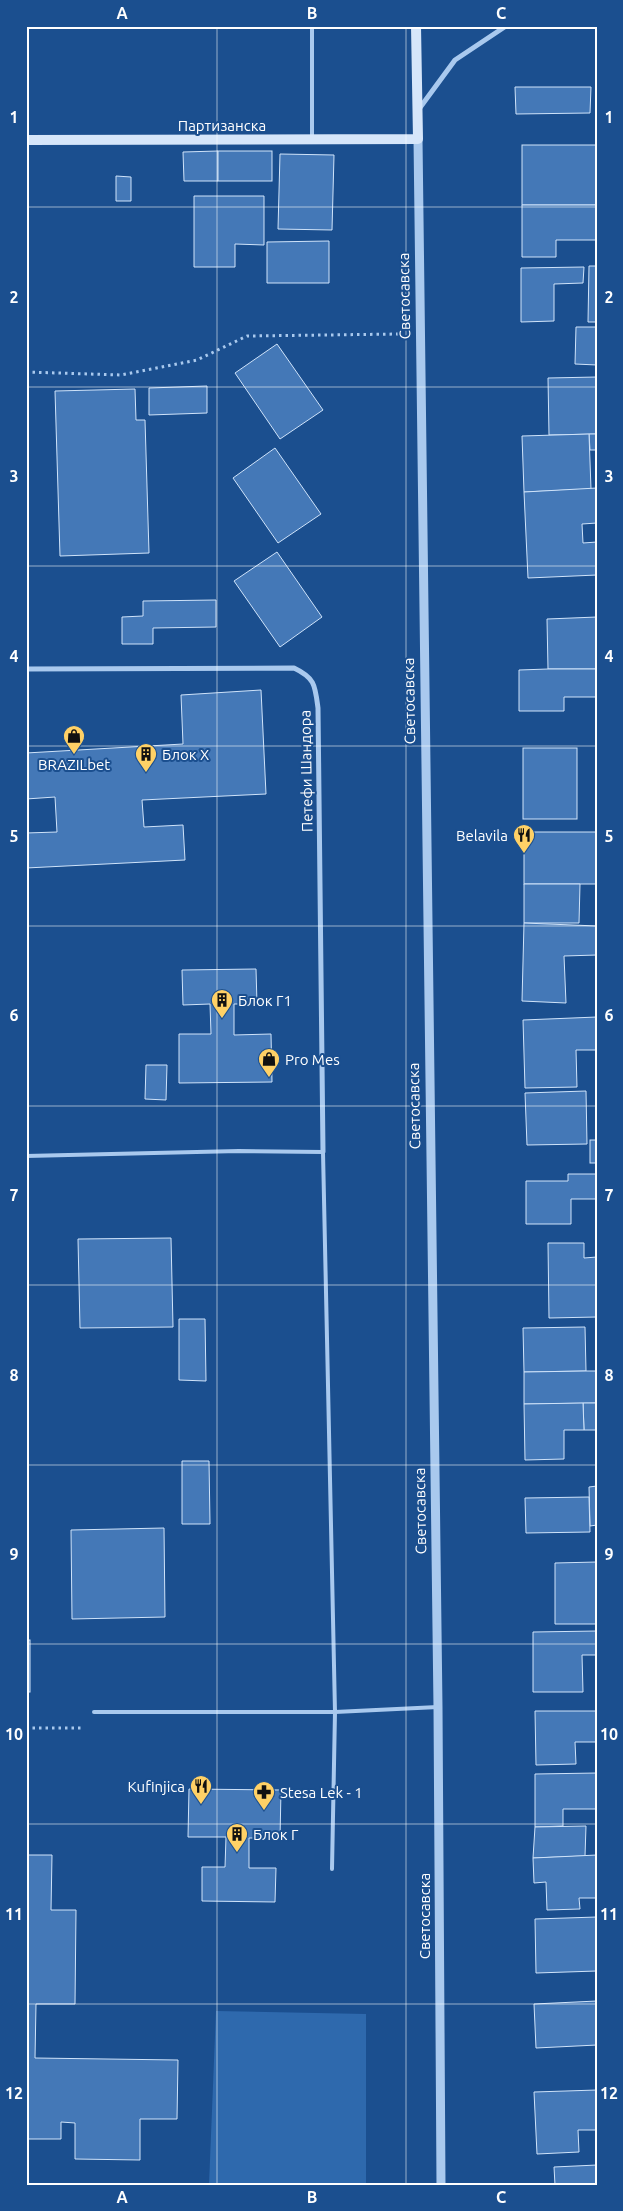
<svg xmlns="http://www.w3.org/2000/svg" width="623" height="2211" viewBox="0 0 623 2211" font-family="Ubuntu,sans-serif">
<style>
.green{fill:#2e69ad}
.building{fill:#4478b7;stroke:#cfe3fa}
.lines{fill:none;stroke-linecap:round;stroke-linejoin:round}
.path{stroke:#a9c9ee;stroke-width:3;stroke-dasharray:2.5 4;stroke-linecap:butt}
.service{stroke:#a9c9ee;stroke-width:4}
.minor{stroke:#a9c9ee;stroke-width:5}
.tertiary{stroke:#a9c9ee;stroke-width:9}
.secondary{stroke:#d6e6fa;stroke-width:10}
.grid{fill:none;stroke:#fff;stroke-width:1;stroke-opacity:0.55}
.labels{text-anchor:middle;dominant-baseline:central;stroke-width:4;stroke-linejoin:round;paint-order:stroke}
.street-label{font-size:15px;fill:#fff;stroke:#1b4f8f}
.poi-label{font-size:15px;fill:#fff;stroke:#1b4f8f;text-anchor:start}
.neatline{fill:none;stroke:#fff;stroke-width:2}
.grid-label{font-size:16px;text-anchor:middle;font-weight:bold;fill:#fff}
</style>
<rect width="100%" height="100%" fill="#1b4f8f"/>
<path class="green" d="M216,2011L366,2014V2185H209Z"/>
<g class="building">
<path d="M515,87H591L590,113L516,114Z"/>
<rect x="522" y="145" width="75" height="60"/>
<path d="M218,151V181H184L183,152Z"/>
<rect x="218" y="151" width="54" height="30"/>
<path d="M280,154L334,155L332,230L278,229Z"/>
<path d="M116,176L131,177V201H116Z"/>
<path d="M194,196H264V245L235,244V267H194Z"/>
<path d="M522,205H597V240H556V257H522Z"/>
<path d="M329,241V283H267V242Z"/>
<path d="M589,266H597V322H588Z"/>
<path d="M584,267L583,283L554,284V321L521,322V268Z"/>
<path d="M576,327H597V365L575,364Z"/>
<path d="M277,344L323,410L280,439L235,373Z"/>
<path d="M597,377V434L549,435L548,378Z"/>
<path d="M207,386V413L149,415V388Z"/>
<path d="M135,389L136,420H145L149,553L60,556L55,391Z"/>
<path d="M589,434H597V450H590Z"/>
<path d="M589,434L591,489L524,492L522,436Z"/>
<path d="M275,448L321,514L278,543L233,478Z"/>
<path d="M597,488V523L582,524L583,543L597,542V575L528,578L524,492Z"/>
<path d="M277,552L322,617L280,647L234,581Z"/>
<path d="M216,600V627L153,628V644H122V617L143,616V601Z"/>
<path d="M597,617V669H548L547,619Z"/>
<path d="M548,669H597V697H564V711H519V670Z"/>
<path d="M261,690L266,794L142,800L144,827L183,825L185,860L26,868V833L57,832L55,797L26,799V753L183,744L181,695Z"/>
<rect x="523" y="748" width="54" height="71"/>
<rect x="524" y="832" width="73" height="52"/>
<path d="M524,884H580L579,923H524Z"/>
<path d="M524,923L597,926V955L564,956L566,1003L522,1001Z"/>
<path d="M256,969L257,1004H234V1035L271,1034L272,1082L179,1083V1034H211L210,1004L183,1005L182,970Z"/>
<path d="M597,1017V1050H576L577,1087L525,1088L523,1020Z"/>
<path d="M146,1065H167L166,1100L145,1099Z"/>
<path d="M586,1091L587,1144L527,1145L525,1093Z"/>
<rect x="590" y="1140" width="7" height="23"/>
<path d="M568,1174H597V1199H571V1224H526V1181H568Z"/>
<path d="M26,1190H27L28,1242H26Z"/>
<path d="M171,1238L173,1327L80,1328L78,1239Z"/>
<path d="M548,1243H584V1258L597,1257V1317L549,1318Z"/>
<path d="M179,1319H205L206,1381L179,1380Z"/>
<path d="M585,1327L586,1371L524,1372L523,1328Z"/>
<rect x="26" y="1341" width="2" height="51"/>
<path d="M586,1371H597V1403L524,1404V1372Z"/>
<path d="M583,1403H597V1430H584Z"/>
<path d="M583,1403L584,1430H564V1459L525,1460L524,1404Z"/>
<path d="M182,1461H209L210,1524H182Z"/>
<path d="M597,1486V1525L590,1526L589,1487Z"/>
<rect x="26" y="1492" width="2" height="52"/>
<path d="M589,1497L590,1532L526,1533L525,1498Z"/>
<path d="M164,1528L165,1617L72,1619L71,1530Z"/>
<path d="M597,1562V1624H555V1563Z"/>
<path d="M597,1631V1655H582L583,1692H533V1632Z"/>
<rect x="26" y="1640" width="4" height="52"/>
<path d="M535,1711H597V1742H575L576,1764L536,1765Z"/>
<path d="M597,1773V1809H563V1826L535,1827V1774Z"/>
<path d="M189,1789L281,1790L280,1838H249V1868H276L275,1902L202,1901V1867H225L226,1837H188Z"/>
<path d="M586,1826L585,1856L533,1858L535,1827Z"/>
<path d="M26,1855H52L51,1910H76L75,2004H36L35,2058L178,2060L177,2119H140V2160L75,2159V2123L61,2122V2139H26Z"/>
<path d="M597,1855V1898H579L580,1909L547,1910L546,1882L534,1883L533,1858Z"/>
<path d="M597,1917V1971L536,1973L535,1919Z"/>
<path d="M597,2001V2045L536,2048L534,2004Z"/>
<path d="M597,2090V2130H578L579,2152L537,2154L534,2092Z"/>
<path d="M597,2165V2185H555L554,2167Z"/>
</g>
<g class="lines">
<g class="path">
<path d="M26,372L121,375L197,360L247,336L401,334"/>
<path d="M26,1728H83"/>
</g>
<g class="service">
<path d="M312,26V139"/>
<path d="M26,1156L239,1151L323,1152L335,1712L438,1707"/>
<path d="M94,1712H335L332,1869"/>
</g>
<g class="minor">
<path d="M419,109L455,60L506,26"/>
<path d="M26,669L294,668C315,678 315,685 318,708L323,1152"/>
</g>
<path class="tertiary" d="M418,139L438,1707L441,2185"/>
<path class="secondary" d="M26,140L418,139L416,26"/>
</g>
<path class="grid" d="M217,26V2185M406,26V2185M26,207H597M26,387H597M26,566H597M26,746H597M26,926H597M26,1106H597M26,1285H597M26,1465H597M26,1644H597M26,1824H597M26,2004H597"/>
<defs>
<g id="shop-pin" transform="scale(1.125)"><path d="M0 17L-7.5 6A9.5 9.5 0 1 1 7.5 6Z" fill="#ffd166" stroke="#1b4f8f"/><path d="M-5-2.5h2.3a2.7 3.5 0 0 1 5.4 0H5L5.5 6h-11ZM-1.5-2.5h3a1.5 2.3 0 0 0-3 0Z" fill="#111"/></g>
<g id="building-pin" transform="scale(1.125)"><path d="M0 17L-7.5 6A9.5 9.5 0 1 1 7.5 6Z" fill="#ffd166" stroke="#1b4f8f"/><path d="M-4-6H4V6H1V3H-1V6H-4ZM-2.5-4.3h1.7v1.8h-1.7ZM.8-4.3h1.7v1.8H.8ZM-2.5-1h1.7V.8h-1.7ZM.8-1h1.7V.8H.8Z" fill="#111"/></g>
<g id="restaurant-pin" transform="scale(1.125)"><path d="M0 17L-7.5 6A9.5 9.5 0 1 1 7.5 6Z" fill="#ffd166" stroke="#1b4f8f"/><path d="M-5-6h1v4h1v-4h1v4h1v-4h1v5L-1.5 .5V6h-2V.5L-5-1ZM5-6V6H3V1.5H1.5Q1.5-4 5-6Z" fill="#111"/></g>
<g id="pharmacy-pin" transform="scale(1.125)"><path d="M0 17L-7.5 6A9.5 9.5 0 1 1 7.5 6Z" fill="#ffd166" stroke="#1b4f8f"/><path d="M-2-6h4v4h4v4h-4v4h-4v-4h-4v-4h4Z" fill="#111"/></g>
</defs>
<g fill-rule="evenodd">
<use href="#shop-pin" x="74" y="736"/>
<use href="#building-pin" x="146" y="754"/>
<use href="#restaurant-pin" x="524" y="835"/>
<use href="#building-pin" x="222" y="1000"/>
<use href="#shop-pin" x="269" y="1059"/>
<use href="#restaurant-pin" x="201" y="1786"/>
<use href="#pharmacy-pin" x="264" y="1792"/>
<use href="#building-pin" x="237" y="1834"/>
</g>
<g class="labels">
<g class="street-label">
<text x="222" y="125">Партизанска</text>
<text transform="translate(404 296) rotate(-91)">Светосавска</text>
<text transform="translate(409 701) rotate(-91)">Светосавска</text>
<text transform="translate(306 771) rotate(-91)">Петефи Шандора</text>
<text transform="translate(414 1106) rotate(-91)">Светосавска</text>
<text transform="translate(420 1511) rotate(-91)">Светосавска</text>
<text transform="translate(424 1916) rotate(-90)">Светосавска</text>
</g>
<g class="poi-label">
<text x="162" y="754">Блок Х</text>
<text x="74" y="764" text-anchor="middle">BRAZILbet</text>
<text x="508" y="835" text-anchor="end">Belavila</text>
<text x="238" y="1000">Блок Г1</text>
<text x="285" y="1059">Pro Mes</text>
<text x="185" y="1786" text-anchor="end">Kufinjica</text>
<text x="280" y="1792">Stesa Lek - 1</text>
<text x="253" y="1834">Блок Г</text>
</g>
</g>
<rect width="623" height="2211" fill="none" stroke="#1b4f8f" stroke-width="55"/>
<rect x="28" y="28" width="568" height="2156" class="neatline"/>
<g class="grid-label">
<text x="122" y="19">A</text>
<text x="312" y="19">B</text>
<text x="501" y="19">C</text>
<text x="14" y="123">1</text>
<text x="609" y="123">1</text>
<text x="14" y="303">2</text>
<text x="609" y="303">2</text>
<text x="14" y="482">3</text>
<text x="609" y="482">3</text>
<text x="14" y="662">4</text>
<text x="609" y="662">4</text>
<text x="14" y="842">5</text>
<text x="609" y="842">5</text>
<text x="14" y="1021">6</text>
<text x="609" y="1021">6</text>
<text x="14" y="1201">7</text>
<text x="609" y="1201">7</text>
<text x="14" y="1381">8</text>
<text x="609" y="1381">8</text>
<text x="14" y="1560">9</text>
<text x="609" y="1560">9</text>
<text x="14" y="1740">10</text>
<text x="609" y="1740">10</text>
<text x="14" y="1920">11</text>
<text x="609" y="1920">11</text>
<text x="14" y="2099">12</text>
<text x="609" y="2099">12</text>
<text x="122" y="2203">A</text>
<text x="312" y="2203">B</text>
<text x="501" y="2203">C</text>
</g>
</svg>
